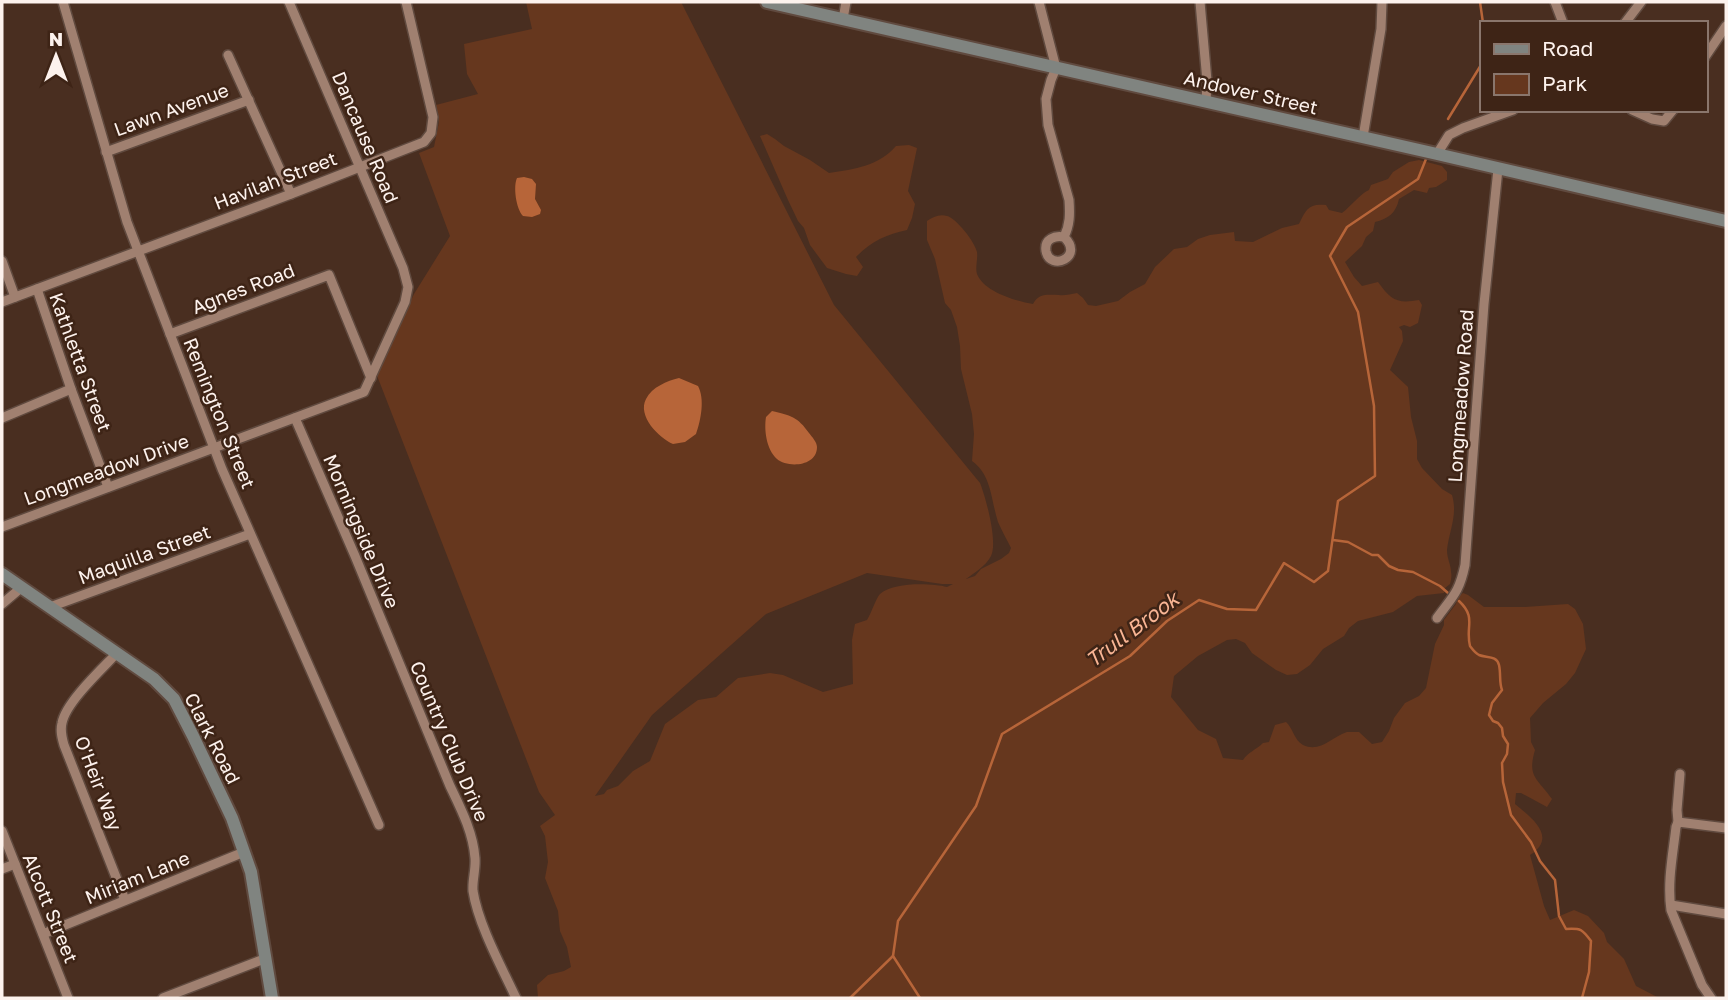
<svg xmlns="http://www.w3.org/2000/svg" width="1728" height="1000" viewBox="0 0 1728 1000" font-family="'Golos Text',sans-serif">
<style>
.green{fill:#66371e;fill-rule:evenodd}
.water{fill:#b76539}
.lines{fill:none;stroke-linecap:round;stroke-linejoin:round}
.stream{stroke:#b76539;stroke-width:2.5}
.street-casing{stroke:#604a3f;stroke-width:12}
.secondary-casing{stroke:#604a3f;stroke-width:16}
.street{stroke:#a08070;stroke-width:9}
.secondary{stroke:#808480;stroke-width:12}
.labels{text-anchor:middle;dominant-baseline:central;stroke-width:5;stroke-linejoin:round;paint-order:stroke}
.street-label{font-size:19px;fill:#fdf2ed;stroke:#3e2416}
.water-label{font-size:21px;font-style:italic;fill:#f9b594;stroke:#3e2416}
</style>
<rect width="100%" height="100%" fill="#492e20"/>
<g class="green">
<path d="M526,2H681L834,305L980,483C986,498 998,542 991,556C986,566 974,573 966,579L975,576L981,569L1001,559L1009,553L1011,548C1007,540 1002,531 998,522C991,501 992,475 972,461L974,434L972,414L961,369L960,346L957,327L951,310L945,303L935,259L927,240V221C933,217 939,214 947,216C956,218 975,242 977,252C978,259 975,268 977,274C984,292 1016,301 1033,304C1039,293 1047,295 1059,295C1064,296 1071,294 1077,293L1083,298L1088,305L1096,306L1118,301L1130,292L1145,284L1155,267L1174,249L1187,247L1198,239L1210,235L1234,232L1235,241L1253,242L1282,228L1299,224C1306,209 1309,203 1326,205L1329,210L1342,213C1351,206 1360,194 1369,190L1371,185L1388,179L1393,172L1409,162L1419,160L1442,166L1447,172V180L1436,187L1429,188L1427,193L1414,190L1399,199C1396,213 1388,219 1375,222L1373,231L1366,237L1362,246L1345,262L1354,277L1362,286L1378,282C1391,300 1397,304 1419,300L1422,305L1418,323L1410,327L1404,325L1399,327L1402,331L1403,341L1390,370L1408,387L1411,417L1417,441V459L1422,468L1442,489L1452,495C1458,515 1449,531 1447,550C1447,559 1451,565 1451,572C1452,576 1451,580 1450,584L1445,588L1444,593L1417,596L1393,612L1358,621L1349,628L1344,636L1323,649L1310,665L1297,674L1287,675L1276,670L1252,653L1245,643L1236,639L1227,640L1198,656L1174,676L1171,697L1198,730L1216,739L1223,758L1243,760C1248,752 1256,750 1263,743L1269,742L1275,725L1286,722C1293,728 1294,740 1303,745C1320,753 1332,737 1347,732C1349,732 1357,732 1359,732L1372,744L1382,742L1389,731L1394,718L1405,703L1419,696L1426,688L1435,644L1444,625V620L1456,604L1458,597L1463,593L1468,595L1484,607H1525L1568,604L1575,609L1583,624L1586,649L1575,673L1566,684L1543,703L1530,718L1531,742L1535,750C1527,777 1537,778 1552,799L1547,807L1521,793H1516L1515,804C1532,818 1558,837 1530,855L1544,906L1550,920L1574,910L1588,916L1604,933L1607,942L1624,959L1636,986L1659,998H538L537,985L548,975L564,971L571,967L567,947L560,931L558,911L545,878L548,862L545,836L540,826L555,815L539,792L376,373L414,294L450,236L419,153L434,147L439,122L436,105L478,94L467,74L464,44L532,29ZM867,573L942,584H953L947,587C931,583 893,582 880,594C876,598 871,614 867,620L855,624L852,640L853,684L823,692L783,675L770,673L738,678L716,697L698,700L665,724L650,761L633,771L618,786L607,790L604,794L595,796L652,715L766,614Z"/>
<path d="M767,134L775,139L784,146L810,160L829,173C855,169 879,166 896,146L909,145L917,148L908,191L915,204L912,218L907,230C887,234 870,242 856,257L863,267L857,276L846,274L827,268L810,245L804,228L798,221L788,200L760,136Z"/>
</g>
<g class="water">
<path d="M524,177L532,179L536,184L535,199L541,210L540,214L532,217L523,216C516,209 513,186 517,178Z"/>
<path d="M679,378L698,386C705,399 701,420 696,434L685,442L673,444C659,438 637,416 646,399C652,387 667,381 679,378Z"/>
<path d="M772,411C790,415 798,417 809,433C812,437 817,442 817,447C817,467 787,468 777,459C766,449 764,429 766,417Z"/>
</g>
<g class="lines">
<g class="stream">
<path d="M1480,2L1483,23"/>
<path d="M1448,119L1481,65"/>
<path d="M1333,540L1348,542L1372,555H1378L1389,566L1398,570L1413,572L1440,586L1448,593"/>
<path d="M1459,601C1477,618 1465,626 1470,646C1473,650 1475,653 1479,655C1486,658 1497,655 1499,665C1501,674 1499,682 1502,690L1492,703L1489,715L1493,721L1498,723L1502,728L1503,736L1508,744L1507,754L1502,763L1503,782L1511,815L1531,842L1540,861L1555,880L1559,916L1566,929C1581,928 1582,929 1591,941L1589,972L1582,998"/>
<path d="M850,998L893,956"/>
<path d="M920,998L893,956L898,921L976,806L1002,734L1130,656L1167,621L1199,600L1227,609L1256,610L1284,563L1314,582L1328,571L1338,501L1375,476L1374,406L1358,312L1330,256L1347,227L1418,179L1426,159"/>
</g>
<g class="street-casing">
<g id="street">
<path d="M63,2L127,222L222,469L379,825"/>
<path d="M1039,2L1056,68L1051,80L1046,99L1048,125L1069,200C1070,214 1070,225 1064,237C1055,235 1044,239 1046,251C1050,272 1085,257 1064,237"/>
<path d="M1200,2L1207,81L1206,102"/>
<path d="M1555,2L1563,23"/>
<path d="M843,19L846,2"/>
<path d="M1625,23L1641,2"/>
<path d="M228,55L291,194"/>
<path d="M1705,57L1726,26"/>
<path d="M1632,110L1652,119L1664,121L1673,110"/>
<path d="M1363,137L1381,29L1382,2"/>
<path d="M106,152L249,100"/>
<path d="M1437,154L1449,135L1463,128L1513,110"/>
<path d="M2,261L15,297"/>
<path d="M37,289L71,389L108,487"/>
<path d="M2,302L291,194L424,142L431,133L433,117L406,2"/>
<path d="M170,334L329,275L371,378"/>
<path d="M2,418L71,389"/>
<path d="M295,418L355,556L450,786C461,809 473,832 475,858C476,869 472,881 473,891C478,924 502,968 516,998"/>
<path d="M2,527L364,392L405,302L408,287L403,268L289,2"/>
<path d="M2,604L22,587"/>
<path d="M50,607L250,534"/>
<path d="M1437,618C1453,596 1459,593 1465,565L1484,304L1498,169"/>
<path d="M117,653C102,669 66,702 62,723C60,731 62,738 64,745L125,900"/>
<path d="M1680,774L1677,810L1678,822L1676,827C1673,854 1667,882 1671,910L1702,985L1711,998"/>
<path d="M1678,822L1726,828"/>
<path d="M2,831L68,998"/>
<path d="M2,869L15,864"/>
<path d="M1671,905L1726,914"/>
<path d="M43,934L244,852"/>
<path d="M163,998L264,959"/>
</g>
</g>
<g class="secondary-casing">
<g id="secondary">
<path d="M767,2L1437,154L1726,221"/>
<path d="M2,574L154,679L174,699L193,736L232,818L251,872L272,998"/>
</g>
</g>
<use href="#street" class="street"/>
<use href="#secondary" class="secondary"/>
</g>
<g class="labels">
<g class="street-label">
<text transform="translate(1251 92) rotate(13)">Andover Street</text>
<text transform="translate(171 109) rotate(-20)">Lawn Avenue</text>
<text transform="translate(366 137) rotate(67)">Dancause Road</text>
<text transform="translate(275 180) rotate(-21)">Havilah Street</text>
<text transform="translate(243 288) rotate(-21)">Agnes Road</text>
<text transform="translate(81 362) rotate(70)">Kathletta Street</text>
<text transform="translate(1460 396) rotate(-86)">Longmeadow Road</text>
<text transform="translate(220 413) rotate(68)">Remington Street</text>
<text transform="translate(106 469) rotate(-20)">Longmeadow Drive</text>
<text transform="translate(362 531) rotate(67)">Morningside Drive</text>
<text transform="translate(144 554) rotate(-20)">Maquilla Street</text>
<text transform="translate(213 738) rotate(63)">Clark Road</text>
<text transform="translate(450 741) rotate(67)">Country Club Drive</text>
<text transform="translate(99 783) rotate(69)">O'Heir Way</text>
<text transform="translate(137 877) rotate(-22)">Miriam Lane</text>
<text transform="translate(51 908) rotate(68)">Alcott Street</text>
</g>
<g class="water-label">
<text transform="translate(1132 629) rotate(-37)">Trull Brook</text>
</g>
</g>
<rect width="1728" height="1000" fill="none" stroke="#fdf2ed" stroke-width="7"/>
<rect x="1480" y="21" width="228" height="91" fill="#3e2416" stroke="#8a766c" stroke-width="2"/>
<rect x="1494" y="44" width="35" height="10" fill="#808480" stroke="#8a766c" stroke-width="2"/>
<text x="1542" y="56" font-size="21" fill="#fdf2ed">Road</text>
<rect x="1494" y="74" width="35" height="21" fill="#66371e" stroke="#8a766c" stroke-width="2"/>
<text x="1542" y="91" font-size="21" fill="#fdf2ed">Park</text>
<g transform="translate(56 56)" stroke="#3e2416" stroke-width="5" paint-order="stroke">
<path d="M0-5L12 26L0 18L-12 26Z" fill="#fdf2ed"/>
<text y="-10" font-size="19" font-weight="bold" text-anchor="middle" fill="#fdf2ed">N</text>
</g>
</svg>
